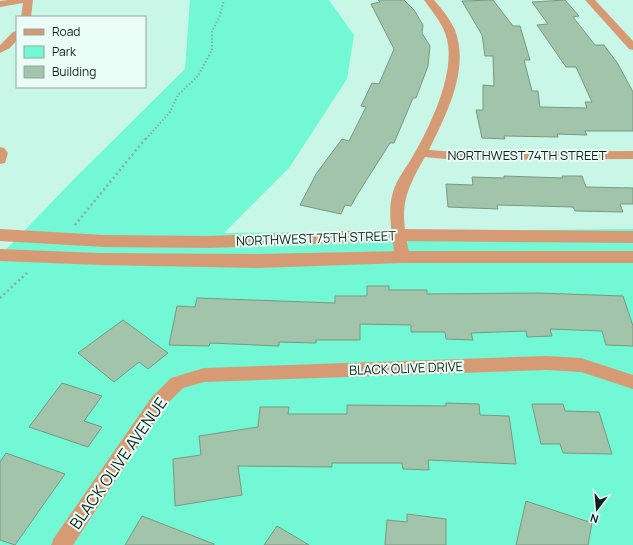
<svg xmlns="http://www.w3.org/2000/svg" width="633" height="545" viewBox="0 0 633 545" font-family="Manrope,sans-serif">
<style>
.green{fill:#73f8d5}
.building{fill:#a1c4aa;stroke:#789981}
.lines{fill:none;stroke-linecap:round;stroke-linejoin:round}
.path-far1{stroke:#89aea2;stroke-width:2;stroke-dasharray:1.5 2;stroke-linecap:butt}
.path{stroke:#89aea2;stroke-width:2.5;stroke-dasharray:2 3;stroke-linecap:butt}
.minor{fill:#d69b75;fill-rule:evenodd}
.tertiary{fill:#d69b75;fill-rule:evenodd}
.labels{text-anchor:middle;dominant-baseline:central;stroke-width:4;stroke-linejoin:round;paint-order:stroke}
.street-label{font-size:13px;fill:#0f211c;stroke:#ebfdf7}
.near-street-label{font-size:16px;fill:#0f211c;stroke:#ebfdf7}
</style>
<rect width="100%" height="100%" fill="#c8f7e8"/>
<path class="green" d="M190,0H329L354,35L347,79L289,168L224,233L633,229V545H0V256L76,177L185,69Z"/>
<g class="building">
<path d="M378,0H404L414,10L423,25L422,33L430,46L428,66L416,98H413L394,143H390L357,195L351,206L345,205L341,214L300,205L316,174L342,139L349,141L366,107L361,106L372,83L379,84L394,49L371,4L380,2Z"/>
<path d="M493,0L513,26H520L530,60H524L532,91H538L540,107L587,108L585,102H592L576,67H566L537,25L548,24L532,2L565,0L579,16L573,17L595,45H604L618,64L633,92V131H585L587,135L557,134L558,137L504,136L505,139L482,138L476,110H483V85L494,86L493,56H485L482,35L462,1Z"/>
<path d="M504,176L563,178L562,176H582L586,187L633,188V204H620L623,212L575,211L573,207L497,205L498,209L448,207L446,184L473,185L472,177L504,178Z"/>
<path d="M367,286H389V290H427V294L538,293L623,296L633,326V346L606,345L602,331L550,329L552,336L527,337L526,331L471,333L473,340L446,339L445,332H411V325L360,324V340H316V343L279,342V346L210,343L209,346L169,345L177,306L195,307L197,298L335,303V296H367Z"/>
<path d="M123,320L168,353L148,369L139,362L114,382L78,353Z"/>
<path d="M62,383L102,396L84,421L102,427L88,447L29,427Z"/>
<path d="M446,403L479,404L480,415L509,416L516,464L428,460L429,470L403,469L402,463H332V467L238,466L242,495L175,506L173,459L201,455L199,436L258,427L260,407H289L288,414H347V405L446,406Z"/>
<path d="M532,404H563L565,411L599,412L612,454L563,453L560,444H541Z"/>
<path d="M6,453L65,474L15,545L0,540V462Z"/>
<path d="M526,501L592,523L588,545H516Z"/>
<path d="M407,514L446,519V545H385L387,520L407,522Z"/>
<path d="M142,516L214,544V545H125Z"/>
<path d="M277,526L309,545H264Z"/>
</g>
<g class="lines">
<path class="path-far1" d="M146,139L170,112L178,95L198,76L212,50V31L219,18L224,0"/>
<g class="path">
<path d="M75,225L146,138"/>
<path d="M0,298L28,272"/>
</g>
<g class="minor">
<path d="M8,0H33L31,17H21L23,3L0,7V1Z"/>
<path d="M424,0H434C442,9 450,19 455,30C470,70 446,115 429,150L456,152L633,151V159L456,160L425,157C401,198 400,211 410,257L408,261L403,262L398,261C393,253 393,243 392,234C390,220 389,205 393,192C397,178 407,167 414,154C430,127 453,77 448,45C446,27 434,14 424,0Z"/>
<path d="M585,0H595L633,41V50L629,49Z"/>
<path d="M17,31V40L10,48L0,53V45L13,32Z"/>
<path d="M0,147L4,148L8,153L5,163L0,164Z"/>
<path d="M546,356L581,358L633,375V389L581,372L546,370L204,382L183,388L163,408L73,545H51L54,538L151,398L171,378L204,368Z"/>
</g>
<g class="tertiary">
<path d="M0,229L104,235L209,236L398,229L633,231V243L398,241L209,248L104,247L0,241Z"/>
<path d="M0,249L100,253L258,254L403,251H633V263H403L258,268L100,265L0,261Z"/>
</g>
</g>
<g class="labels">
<g class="street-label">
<text x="527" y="155">NORTHWEST 74TH STREET</text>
<text transform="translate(316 238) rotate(-2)">NORTHWEST 75TH STREET</text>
<text transform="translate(406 368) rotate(-2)">BLACK OLIVE DRIVE</text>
</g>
<g class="near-street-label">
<text transform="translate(118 463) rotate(-55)">BLACK OLIVE AVENUE</text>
</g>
</g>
<rect x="16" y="16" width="130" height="72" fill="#ebfdf7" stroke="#93a59f"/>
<rect x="24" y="29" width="20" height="6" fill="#d69b75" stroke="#93a59f"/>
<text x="52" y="36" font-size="12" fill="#0f211c">Road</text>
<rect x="24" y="46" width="20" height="12" fill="#73f8d5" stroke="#93a59f"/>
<text x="52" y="56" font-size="12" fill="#0f211c">Park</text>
<rect x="24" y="66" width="20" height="12" fill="#a1c4aa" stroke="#93a59f"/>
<text x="52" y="76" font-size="12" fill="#0f211c">Building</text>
<g transform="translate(597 509) rotate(196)" stroke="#ebfdf7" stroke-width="3" paint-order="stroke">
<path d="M0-3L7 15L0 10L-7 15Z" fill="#0f211c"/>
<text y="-6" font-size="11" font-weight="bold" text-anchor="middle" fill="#0f211c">N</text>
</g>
</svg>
